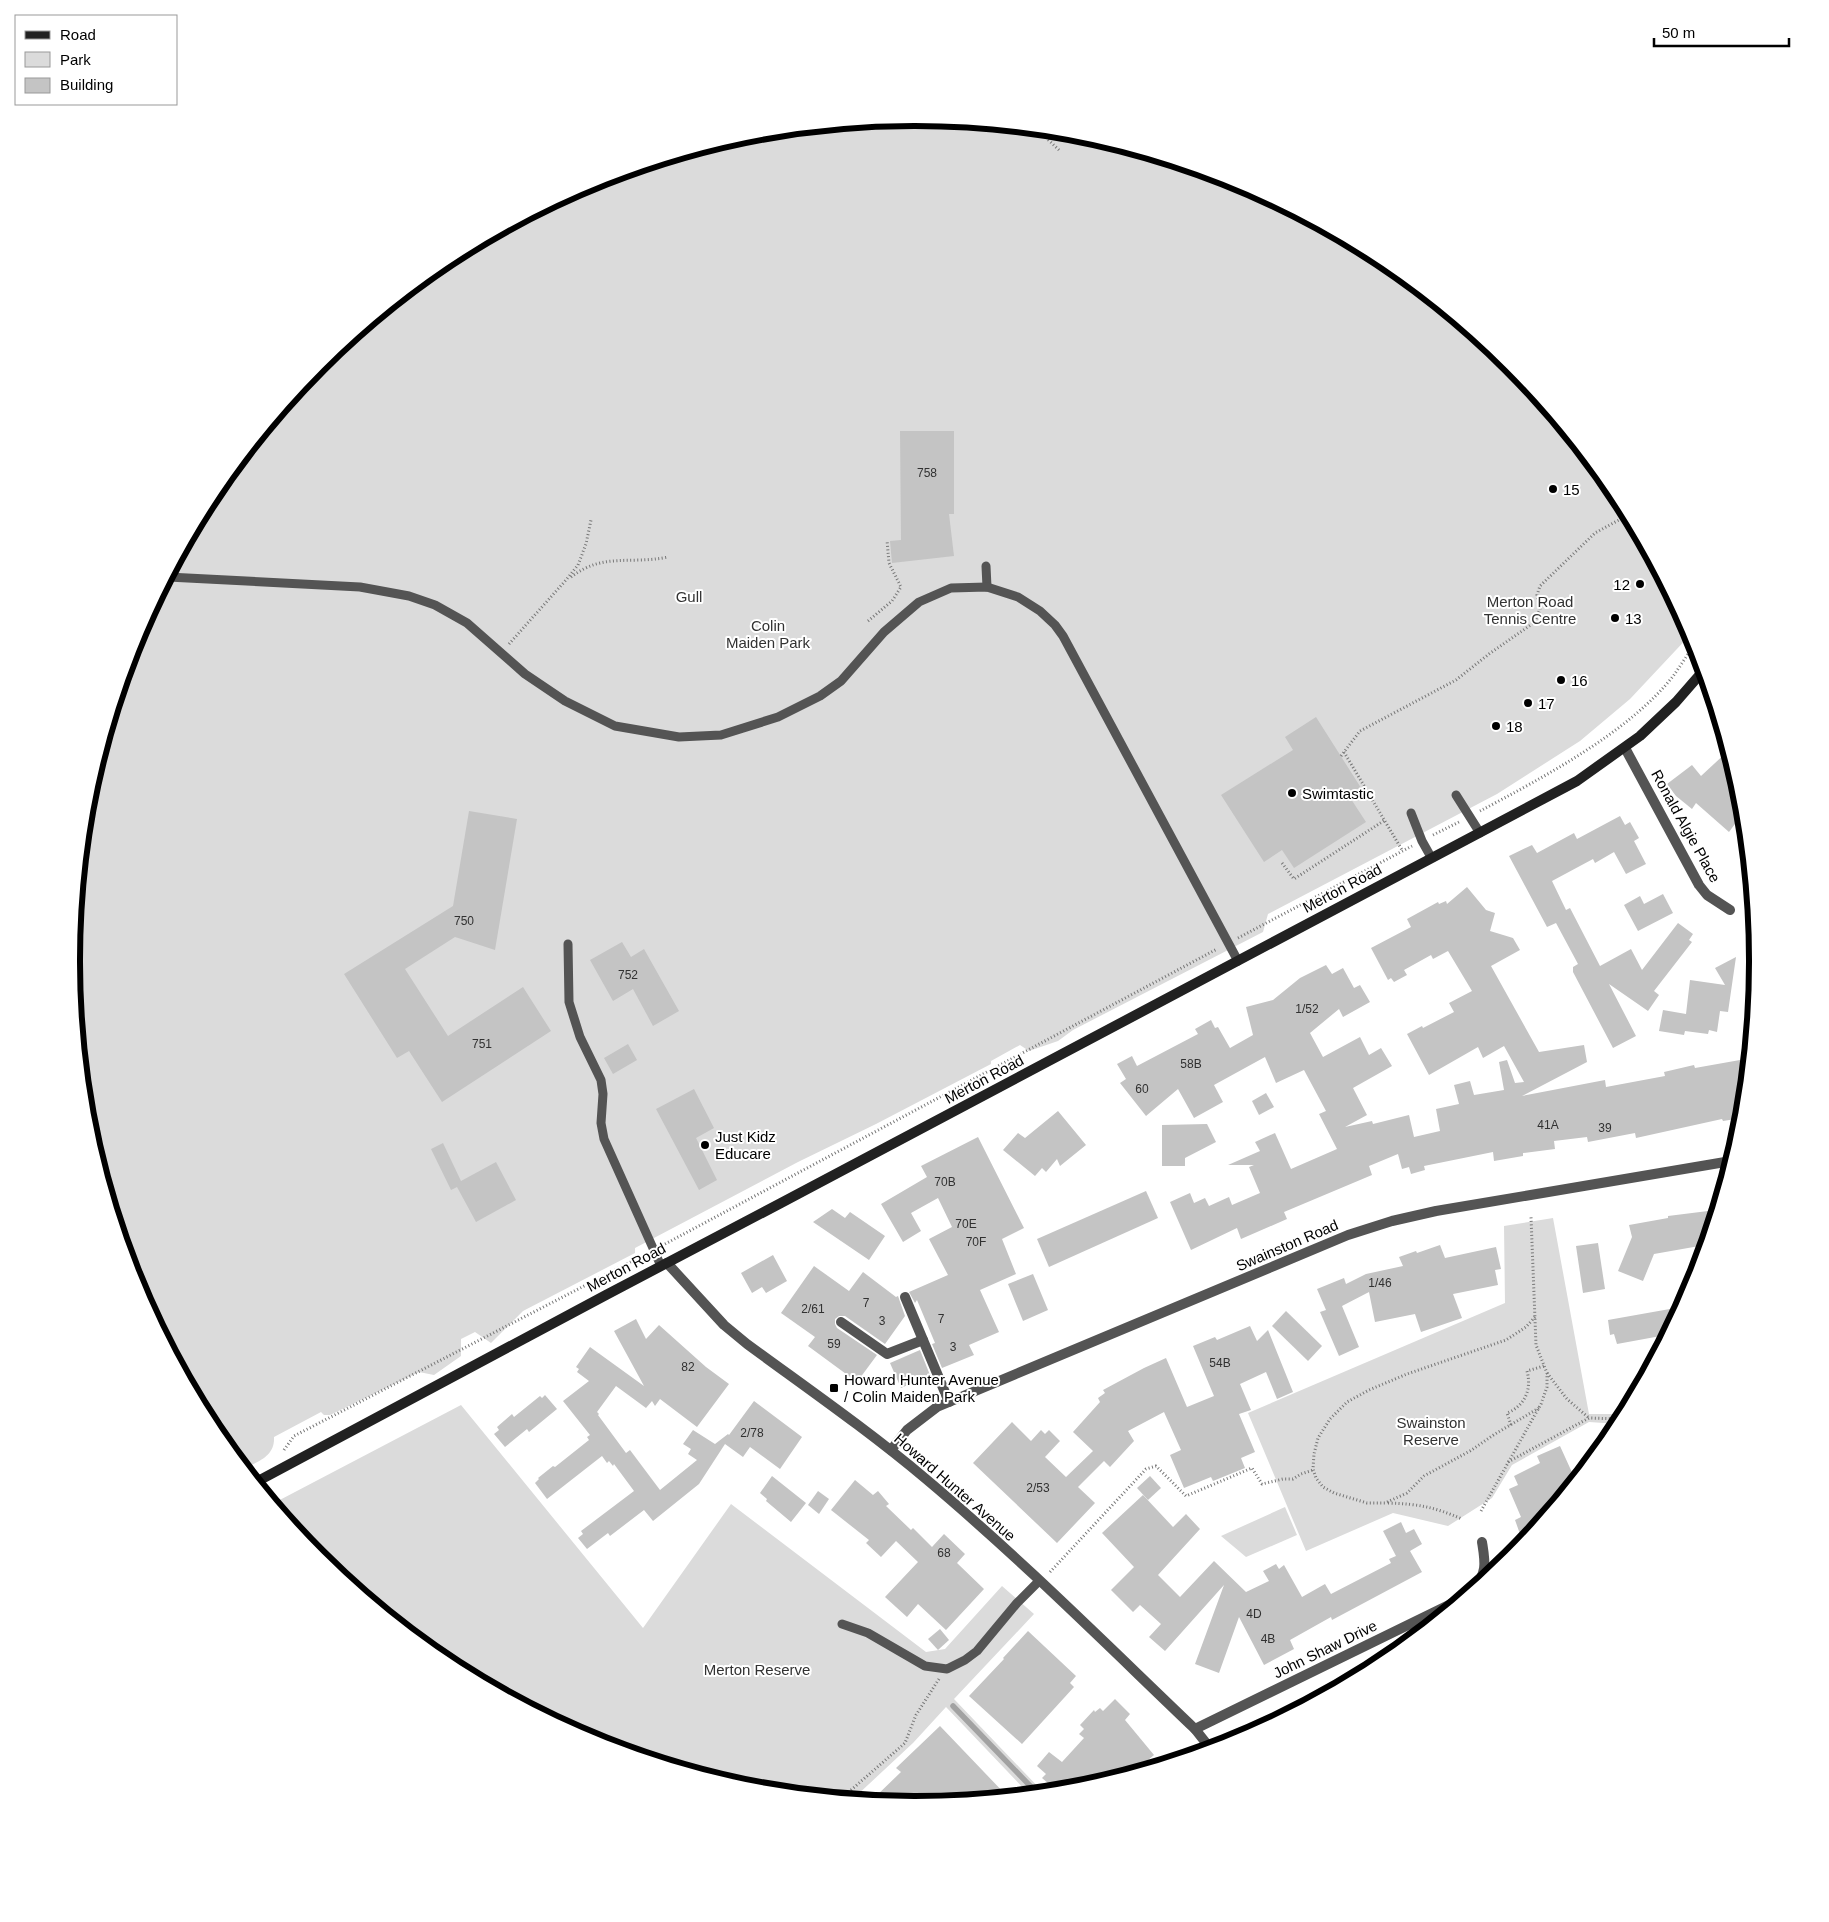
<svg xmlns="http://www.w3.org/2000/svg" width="1829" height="1922" viewBox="0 0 1829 1922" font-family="Helvetica,sans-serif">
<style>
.green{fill:#dbdbdb}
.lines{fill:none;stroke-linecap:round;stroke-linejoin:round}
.stream{stroke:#a2a2a2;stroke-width:5.5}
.building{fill:#c4c4c4}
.path{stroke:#767676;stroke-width:3;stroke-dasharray:1 2.5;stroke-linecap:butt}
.service{stroke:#545454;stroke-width:9}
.minor{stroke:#545454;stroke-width:10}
.secondary{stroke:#212121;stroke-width:10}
.poi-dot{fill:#000;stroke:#fff;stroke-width:2}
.labels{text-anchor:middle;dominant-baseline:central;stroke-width:4;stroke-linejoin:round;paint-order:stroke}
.number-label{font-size:12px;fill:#313131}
.poi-label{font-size:15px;fill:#000;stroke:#fff;text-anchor:start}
.park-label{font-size:15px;fill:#323232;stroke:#fff}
.street-label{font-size:15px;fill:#000;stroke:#fff}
.rim{fill:none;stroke:#000;stroke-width:6}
</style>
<rect width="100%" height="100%" fill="#fff"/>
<g class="green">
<path d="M915,118L1079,134L1237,182L1383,260L1511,365L1616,493L1691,634L1630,699L1580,741L1497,794L1268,914L1263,932L1073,1030L1058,1041L1029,1051L1020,1045L991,1061V1064L876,1124L798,1162L635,1248V1253L523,1311L491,1343L475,1332L461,1339V1356L434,1375L419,1372L330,1415H324L321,1412L274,1437C275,1456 259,1461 245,1468L213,1429L135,1283L87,1125L71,961L88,796L136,638L214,492L318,365L446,260L592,182L750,134Z"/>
<path d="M1553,1218L1589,1414H1624L1619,1424L1589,1422L1512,1465L1492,1498L1448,1526L1393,1513L1306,1551L1248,1413L1505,1303L1504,1226Z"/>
<path d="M461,1405L643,1628L731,1504L926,1652L945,1649L1002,1586L1034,1614L954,1699L1043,1792L1028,1793L946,1707L913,1743L854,1798L750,1788L592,1740L446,1662L318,1557L274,1503Z"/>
<path d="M1285,1507L1297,1535L1246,1557L1221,1536Z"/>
</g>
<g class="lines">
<path class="stream" d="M953,1706L1036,1792"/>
</g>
<g class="building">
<path d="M900,431H954V514H949L954,556L892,563L890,541L901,540Z"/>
<path d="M1316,717L1363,791L1351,799L1366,822L1294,868L1282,850L1264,862L1221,795L1293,750L1285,737Z"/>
<path d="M1728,751L1742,797L1743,813L1729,832L1696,803L1692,809L1676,796L1667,784L1692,765L1701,776Z"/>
<path d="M469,811L517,819L495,950L455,937L405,969L448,1036L523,987L551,1031L442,1102L409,1051L397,1058L344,974L453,906Z"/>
<path d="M1620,816L1625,825L1630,822L1639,838L1634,841L1646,864L1626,874L1614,852L1595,863L1593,859L1552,881L1566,910L1570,908L1600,966L1631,949L1642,970L1678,923L1693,934L1689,940L1692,942L1654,991L1659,995L1648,1011L1609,984L1636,1036L1613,1048L1573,972V967L1578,964L1556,923L1547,927L1509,856L1532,845L1537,853L1574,833L1577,839Z"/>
<path d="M1467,887L1486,910L1495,913L1490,931L1513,938L1520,950L1491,966L1539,1052L1584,1045L1587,1062L1522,1096L1605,1080L1606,1087L1665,1076L1664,1072L1694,1065L1695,1068L1740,1060L1745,1091L1742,1118L1723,1121L1722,1119L1636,1138L1635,1133L1588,1142L1587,1137L1554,1141L1555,1149L1523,1153V1156L1494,1161L1493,1152L1424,1166L1425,1170L1411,1174L1409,1167L1402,1169L1398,1154L1369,1166L1372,1175L1284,1212L1287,1219L1241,1239L1237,1228L1191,1250L1170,1202L1190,1193L1194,1203L1205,1198L1209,1206L1229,1197L1232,1205L1260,1193L1249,1167L1254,1165H1228L1260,1151L1255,1142L1275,1133L1291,1169L1337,1149L1319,1114L1326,1111L1304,1070L1276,1083L1265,1057L1214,1085L1223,1102L1194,1118L1178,1089L1146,1116L1120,1083L1126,1079L1117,1064L1132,1056L1137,1066L1198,1034L1195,1029L1211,1020L1215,1028L1218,1027L1230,1048L1253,1035L1246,1007L1273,1000L1300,978L1326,965L1332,974L1343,968L1354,988L1360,985L1370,1002L1343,1017L1339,1009L1310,1033L1323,1057L1360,1037L1369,1055L1381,1048L1392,1066L1353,1088L1367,1115L1345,1127L1372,1121L1373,1124L1409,1115L1414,1137L1440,1131L1436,1109L1459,1104L1454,1085L1470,1081L1474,1095L1504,1090L1499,1062L1507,1060L1515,1083L1524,1082L1504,1046L1483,1058L1478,1047L1429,1075L1407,1034L1422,1026L1423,1028L1454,1012L1449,1003L1472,991L1448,951L1433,959L1431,955L1404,970L1407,975L1394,982L1391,978L1388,980L1371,948L1411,927L1407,919L1438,902L1439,904L1446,901L1447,904Z"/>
<path d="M1663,894L1673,913L1638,931L1624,905L1640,896L1644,904Z"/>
<path d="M622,942L631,957L644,949L679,1011L653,1026L633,989L613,1001L590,960Z"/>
<path d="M1736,957L1728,1012L1720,1011L1717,1032L1709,1030L1708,1034L1685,1031L1684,1035L1659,1031L1663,1010L1686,1014L1690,980L1725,985L1715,968Z"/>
<path d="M628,1044L637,1060L613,1074L604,1058Z"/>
<path d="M694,1089L714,1128L696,1138L717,1180L699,1190L656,1109Z"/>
<path d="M1266,1093L1274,1107L1259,1115L1252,1101Z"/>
<path d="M1058,1111L1086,1145L1060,1166L1057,1159L1046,1172L1042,1168L1035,1176L1003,1150L1018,1133L1025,1138Z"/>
<path d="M1207,1124L1216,1142L1185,1158V1166H1162V1125Z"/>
<path d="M978,1137L1024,1228L1002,1239L1016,1274L980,1290L999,1332L969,1345L974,1355L942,1368L932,1344L935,1343L917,1300L915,1303L909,1292L948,1275L929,1239L952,1227L938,1198L911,1213L921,1231L903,1242L881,1204L927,1177L921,1166Z"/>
<path d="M443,1143L461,1181L496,1162L516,1200L476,1222L457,1187L451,1190L431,1149Z"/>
<path d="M1146,1191L1158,1218L1049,1267L1037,1239Z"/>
<path d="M832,1209L845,1218L850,1212L885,1236L869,1260L813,1222Z"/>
<path d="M1716,1210L1705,1245L1654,1254L1643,1281L1618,1271L1632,1237L1629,1225L1668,1218V1216Z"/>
<path d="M1598,1243L1605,1289L1583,1293L1576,1246Z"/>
<path d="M1440,1245L1445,1258L1496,1247L1501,1269L1495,1270L1498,1285L1453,1294L1462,1318L1421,1332L1415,1314L1375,1322L1369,1292L1342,1306L1359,1347L1339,1356L1320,1312L1326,1310L1317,1289L1344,1278L1346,1284L1366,1274L1403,1266L1399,1257L1416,1251L1417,1253Z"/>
<path d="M773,1255L787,1281L766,1293L762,1287L752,1293L741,1273Z"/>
<path d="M814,1266L849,1291L863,1272L896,1297L898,1296L905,1316L885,1344L845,1316H839L835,1319V1324L837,1328L877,1355L857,1382L808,1346L815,1337L781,1313Z"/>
<path d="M1033,1274L1048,1310L1023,1321L1008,1284Z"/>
<path d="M1681,1307L1666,1335L1617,1344L1614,1334L1610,1335L1608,1320Z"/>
<path d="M1286,1311L1322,1346L1308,1361L1272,1326Z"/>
<path d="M636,1319L646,1339L659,1325L706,1367L729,1384L697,1427L660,1399L655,1406L652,1401L646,1408L616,1386L597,1412L599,1414L598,1415L626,1453L630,1450L660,1490L697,1460L688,1454L691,1449L683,1444L693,1430L715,1444L728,1434L729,1435L754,1401L802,1437L780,1469L750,1447L743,1457L725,1444L699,1484L653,1521L644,1510L610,1536L608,1533L587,1549L578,1538L583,1534L581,1531L634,1491L614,1464L613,1466L609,1461L607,1463L602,1456L547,1499L535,1483L539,1479L538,1478L553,1466L555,1467L589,1440L587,1437L590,1435L563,1401L589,1381L577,1372L579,1369L576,1367L590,1347L644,1386L614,1331Z"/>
<path d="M1250,1326L1257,1341L1268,1330L1293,1392L1277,1399L1266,1372L1240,1384L1251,1410L1239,1414L1255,1452L1241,1458L1245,1468L1213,1481L1211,1477L1184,1488L1170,1455L1181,1450L1164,1412L1128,1431L1134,1441L1110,1467L1104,1461L1078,1487L1095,1503L1057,1543L973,1463L1012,1422L1031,1441L1041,1430L1045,1434L1049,1430L1060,1441L1045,1457L1066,1477L1093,1451L1073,1432L1100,1402L1098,1398L1105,1393L1103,1390L1144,1368L1166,1358L1187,1407L1214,1396L1193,1346L1215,1337L1217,1340Z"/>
<path d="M920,1350L930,1375L901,1388L890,1363Z"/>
<path d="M545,1395L557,1409L529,1432L527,1429L505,1447L494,1434L499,1430L497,1427L512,1414L514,1417L540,1396L542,1398Z"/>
<path d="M1560,1446L1575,1479L1534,1529L1520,1534L1515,1520L1521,1517L1509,1489L1518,1485L1514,1476L1540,1463L1537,1456Z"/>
<path d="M772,1476L806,1503L791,1522L766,1501L767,1499L760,1493Z"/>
<path d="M1150,1476L1161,1488L1148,1500L1137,1488Z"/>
<path d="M855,1480L873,1495L878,1491L889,1504L886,1506L911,1530L913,1528L932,1547L944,1534L965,1554L957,1563L984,1589L946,1630L918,1604L907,1617L885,1597L918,1562L896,1541L881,1557L866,1543L869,1540L831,1510Z"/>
<path d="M818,1491L829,1499L819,1514L808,1505Z"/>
<path d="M1143,1495L1173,1527L1186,1514L1200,1529L1158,1575L1180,1597L1214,1561L1246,1592L1269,1581L1263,1571L1276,1564L1279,1569L1284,1565L1302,1597L1325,1584L1331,1594L1391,1563L1389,1559L1396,1556L1383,1531L1401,1522L1406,1533L1414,1529L1422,1544L1410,1551L1422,1572L1332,1620L1331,1617L1290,1640L1294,1649L1264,1665L1239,1617L1219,1673L1195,1664L1224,1585L1165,1651L1149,1637L1161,1624L1140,1605L1133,1612L1111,1590L1134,1567L1102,1533Z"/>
<path d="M940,1629L949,1640L938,1650L928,1639Z"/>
<path d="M1028,1631L1076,1676L1070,1683L1074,1687L1022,1744L969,1696L1004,1659L1003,1658Z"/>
<path d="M1115,1699L1130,1714L1125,1720L1154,1755L1135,1771L1079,1788L1056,1790L1042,1778L1046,1774L1037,1766L1049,1752L1062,1762L1084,1738L1079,1734L1084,1729L1080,1725L1094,1710L1095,1712L1100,1708L1103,1711Z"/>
<path d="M940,1726L1006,1795L914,1804L872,1800L901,1772L896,1768Z"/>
</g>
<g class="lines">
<g class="path">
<path d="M1038,130L1059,150"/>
<path d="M571,577C604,552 630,565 668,557"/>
<path d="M868,621L892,601L901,587L889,563L887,540"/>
<path d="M509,644L566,580L578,565L586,544L591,520"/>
<path d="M1344,752L1402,850"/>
<path d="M1341,756L1360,731L1456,680L1489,654L1535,622L1540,609L1537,595L1540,586L1595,533L1628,515"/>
<path d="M1480,811C1542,778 1630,732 1674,675C1681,665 1688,654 1695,643"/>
<path d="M1433,835L1459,822"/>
<path d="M1282,863L1294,879L1385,820"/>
<path d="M1238,938L1412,846"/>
<path d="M665,1244L1217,949"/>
<path d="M1535,1317L1526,1327L1506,1340L1407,1374L1369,1390L1347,1402L1330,1419L1318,1438L1314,1454L1313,1469L1316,1478L1323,1487L1334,1493L1367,1503H1385L1407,1493L1424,1476L1470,1451L1495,1434L1539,1408"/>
<path d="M1547,1373L1567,1399L1589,1418"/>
<path d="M1511,1425L1507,1413C1525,1406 1532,1389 1527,1371L1544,1366"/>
<path d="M284,1450L294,1436L644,1255"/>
<path d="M1508,1462L1589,1418L1621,1419"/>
<path d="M1388,1503C1419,1504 1434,1507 1462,1519"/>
<path d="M1481,1511L1541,1404L1547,1387V1373L1536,1345L1531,1217"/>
<path d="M1050,1572L1146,1469L1156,1466L1186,1496L1252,1468L1262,1484L1283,1479H1293L1301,1474L1313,1470"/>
<path d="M843,1797L905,1743L916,1715L939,1679"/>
</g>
<g class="service">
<path d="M986,566L987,587"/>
<path d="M168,577L360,587L409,596L435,605L467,623L525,674L565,701L615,726L679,737L721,735L778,717L820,696L841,681L884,632L919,602L951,588L987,587L1018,597L1040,611L1055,625L1063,636L1238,961"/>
<path d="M1456,795L1480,833"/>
<path d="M1411,813L1422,841L1431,857"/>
<path d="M568,944L569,1002L580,1037L601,1080L603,1094L601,1123L604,1139L661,1266"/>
<path d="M842,1624L868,1633L925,1666L947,1669L965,1660L977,1651L1017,1603L1039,1581"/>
</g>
<g class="minor">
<path d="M1625,748L1699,885L1707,895L1730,910"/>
<path d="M667,1263L724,1325L747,1344C807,1388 869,1431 926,1479C1020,1558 1107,1645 1195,1729L1210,1748"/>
<path d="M905,1297L949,1402"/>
<path d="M841,1322L887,1354L923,1340"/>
<path d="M891,1450L907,1430L937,1407L1348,1235L1392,1221L1436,1211L1731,1161"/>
<path d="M1473,1588C1488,1574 1485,1561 1482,1542"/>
<path d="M1195,1729L1451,1604L1467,1593"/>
</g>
<path class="secondary" d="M256,1482L606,1295L781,1203L1577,781L1640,736L1676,702L1703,671"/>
</g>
<g class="poi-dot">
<circle cx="1553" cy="489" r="5"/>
<circle cx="1640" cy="584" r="5"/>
<circle cx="1615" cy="618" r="5"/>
<circle cx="1561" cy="680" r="5"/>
<circle cx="1528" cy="703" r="5"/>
<circle cx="1496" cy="726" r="5"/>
<circle cx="1292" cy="793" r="5"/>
<circle cx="705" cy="1145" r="5"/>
<rect x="829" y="1383" width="10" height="10" rx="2.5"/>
</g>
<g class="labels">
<g class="number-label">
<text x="927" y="473">758</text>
<text x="464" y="921">750</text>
<text x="628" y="975">752</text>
<text x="1307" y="1009">1/52</text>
<text x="482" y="1044">751</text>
<text x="1191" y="1064">58B</text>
<text x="1142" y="1089">60</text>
<text x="1548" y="1125">41A</text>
<text x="1605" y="1128">39</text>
<text x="945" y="1182">70B</text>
<text x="966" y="1224">70E</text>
<text x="976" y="1242">70F</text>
<text x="1380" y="1283">1/46</text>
<text x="866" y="1303">7</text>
<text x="813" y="1309">2/61</text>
<text x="941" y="1319">7</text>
<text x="882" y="1321">3</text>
<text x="834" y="1344">59</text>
<text x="953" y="1347">3</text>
<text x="1220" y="1363">54B</text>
<text x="688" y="1367">82</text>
<text x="752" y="1433">2/78</text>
<text x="1038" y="1488">2/53</text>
<text x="944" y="1553">68</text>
<text x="1254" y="1614">4D</text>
<text x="1268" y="1639">4B</text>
</g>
<g class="poi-label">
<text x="1563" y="489">15</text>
<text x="1630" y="584" text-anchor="end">12</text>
<text x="1625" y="618">13</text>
<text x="1571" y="680">16</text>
<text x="1538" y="703">17</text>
<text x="1506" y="726">18</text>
<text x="1302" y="793">Swimtastic</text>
<text x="715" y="1136">Just Kidz<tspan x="715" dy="17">Educare</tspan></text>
<text x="844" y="1379">Howard Hunter Avenue<tspan x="844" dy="17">/ Colin Maiden Park</tspan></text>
</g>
<g class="park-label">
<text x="689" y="596">Gull</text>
<text x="1530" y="601">Merton Road<tspan x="1530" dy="17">Tennis Centre</tspan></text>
<text x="768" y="625">Colin<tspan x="768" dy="17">Maiden Park</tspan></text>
<text x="1431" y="1422">Swainston<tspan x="1431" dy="17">Reserve</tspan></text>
<text x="757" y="1669">Merton Reserve</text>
</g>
<g class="street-label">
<text transform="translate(1686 826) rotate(61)">Ronald Algie Place</text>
<text transform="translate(1342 888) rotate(-28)">Merton Road</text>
<text transform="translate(984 1079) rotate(-28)">Merton Road</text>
<text transform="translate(1287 1245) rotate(-23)">Swainston Road</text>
<text transform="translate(626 1267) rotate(-28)">Merton Road</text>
<text transform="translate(955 1487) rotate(41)">Howard Hunter Avenue</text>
<text transform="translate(1325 1649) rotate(-26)">John Shaw Drive</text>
</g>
</g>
<path d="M0 0H1829V1922H0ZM914 126H915A834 834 0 0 1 1749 960V962A834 834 0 0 1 915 1796H914A834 834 0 0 1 80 962V960A834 834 0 0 1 914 126Z" fill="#fff" fill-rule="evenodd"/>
<path class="rim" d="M914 126H915A834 834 0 0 1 1749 960V962A834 834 0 0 1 915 1796H914A834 834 0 0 1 80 962V960A834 834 0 0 1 914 126Z"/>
<rect x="15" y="15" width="162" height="90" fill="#ffffff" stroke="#999999"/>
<rect x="25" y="31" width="25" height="8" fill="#212121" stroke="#999999"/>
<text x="60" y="40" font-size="15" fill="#000000">Road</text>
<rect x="25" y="52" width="25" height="15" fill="#dbdbdb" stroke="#999999"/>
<text x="60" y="65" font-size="15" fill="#000000">Park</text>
<rect x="25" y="78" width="25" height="15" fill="#c4c4c4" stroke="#999999"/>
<text x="60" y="90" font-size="15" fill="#000000">Building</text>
<path d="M1654 38v8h135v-8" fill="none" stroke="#000000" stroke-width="2.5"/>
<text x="1662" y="38" font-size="15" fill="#000000" stroke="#ffffff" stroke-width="4" paint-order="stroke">50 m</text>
</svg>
